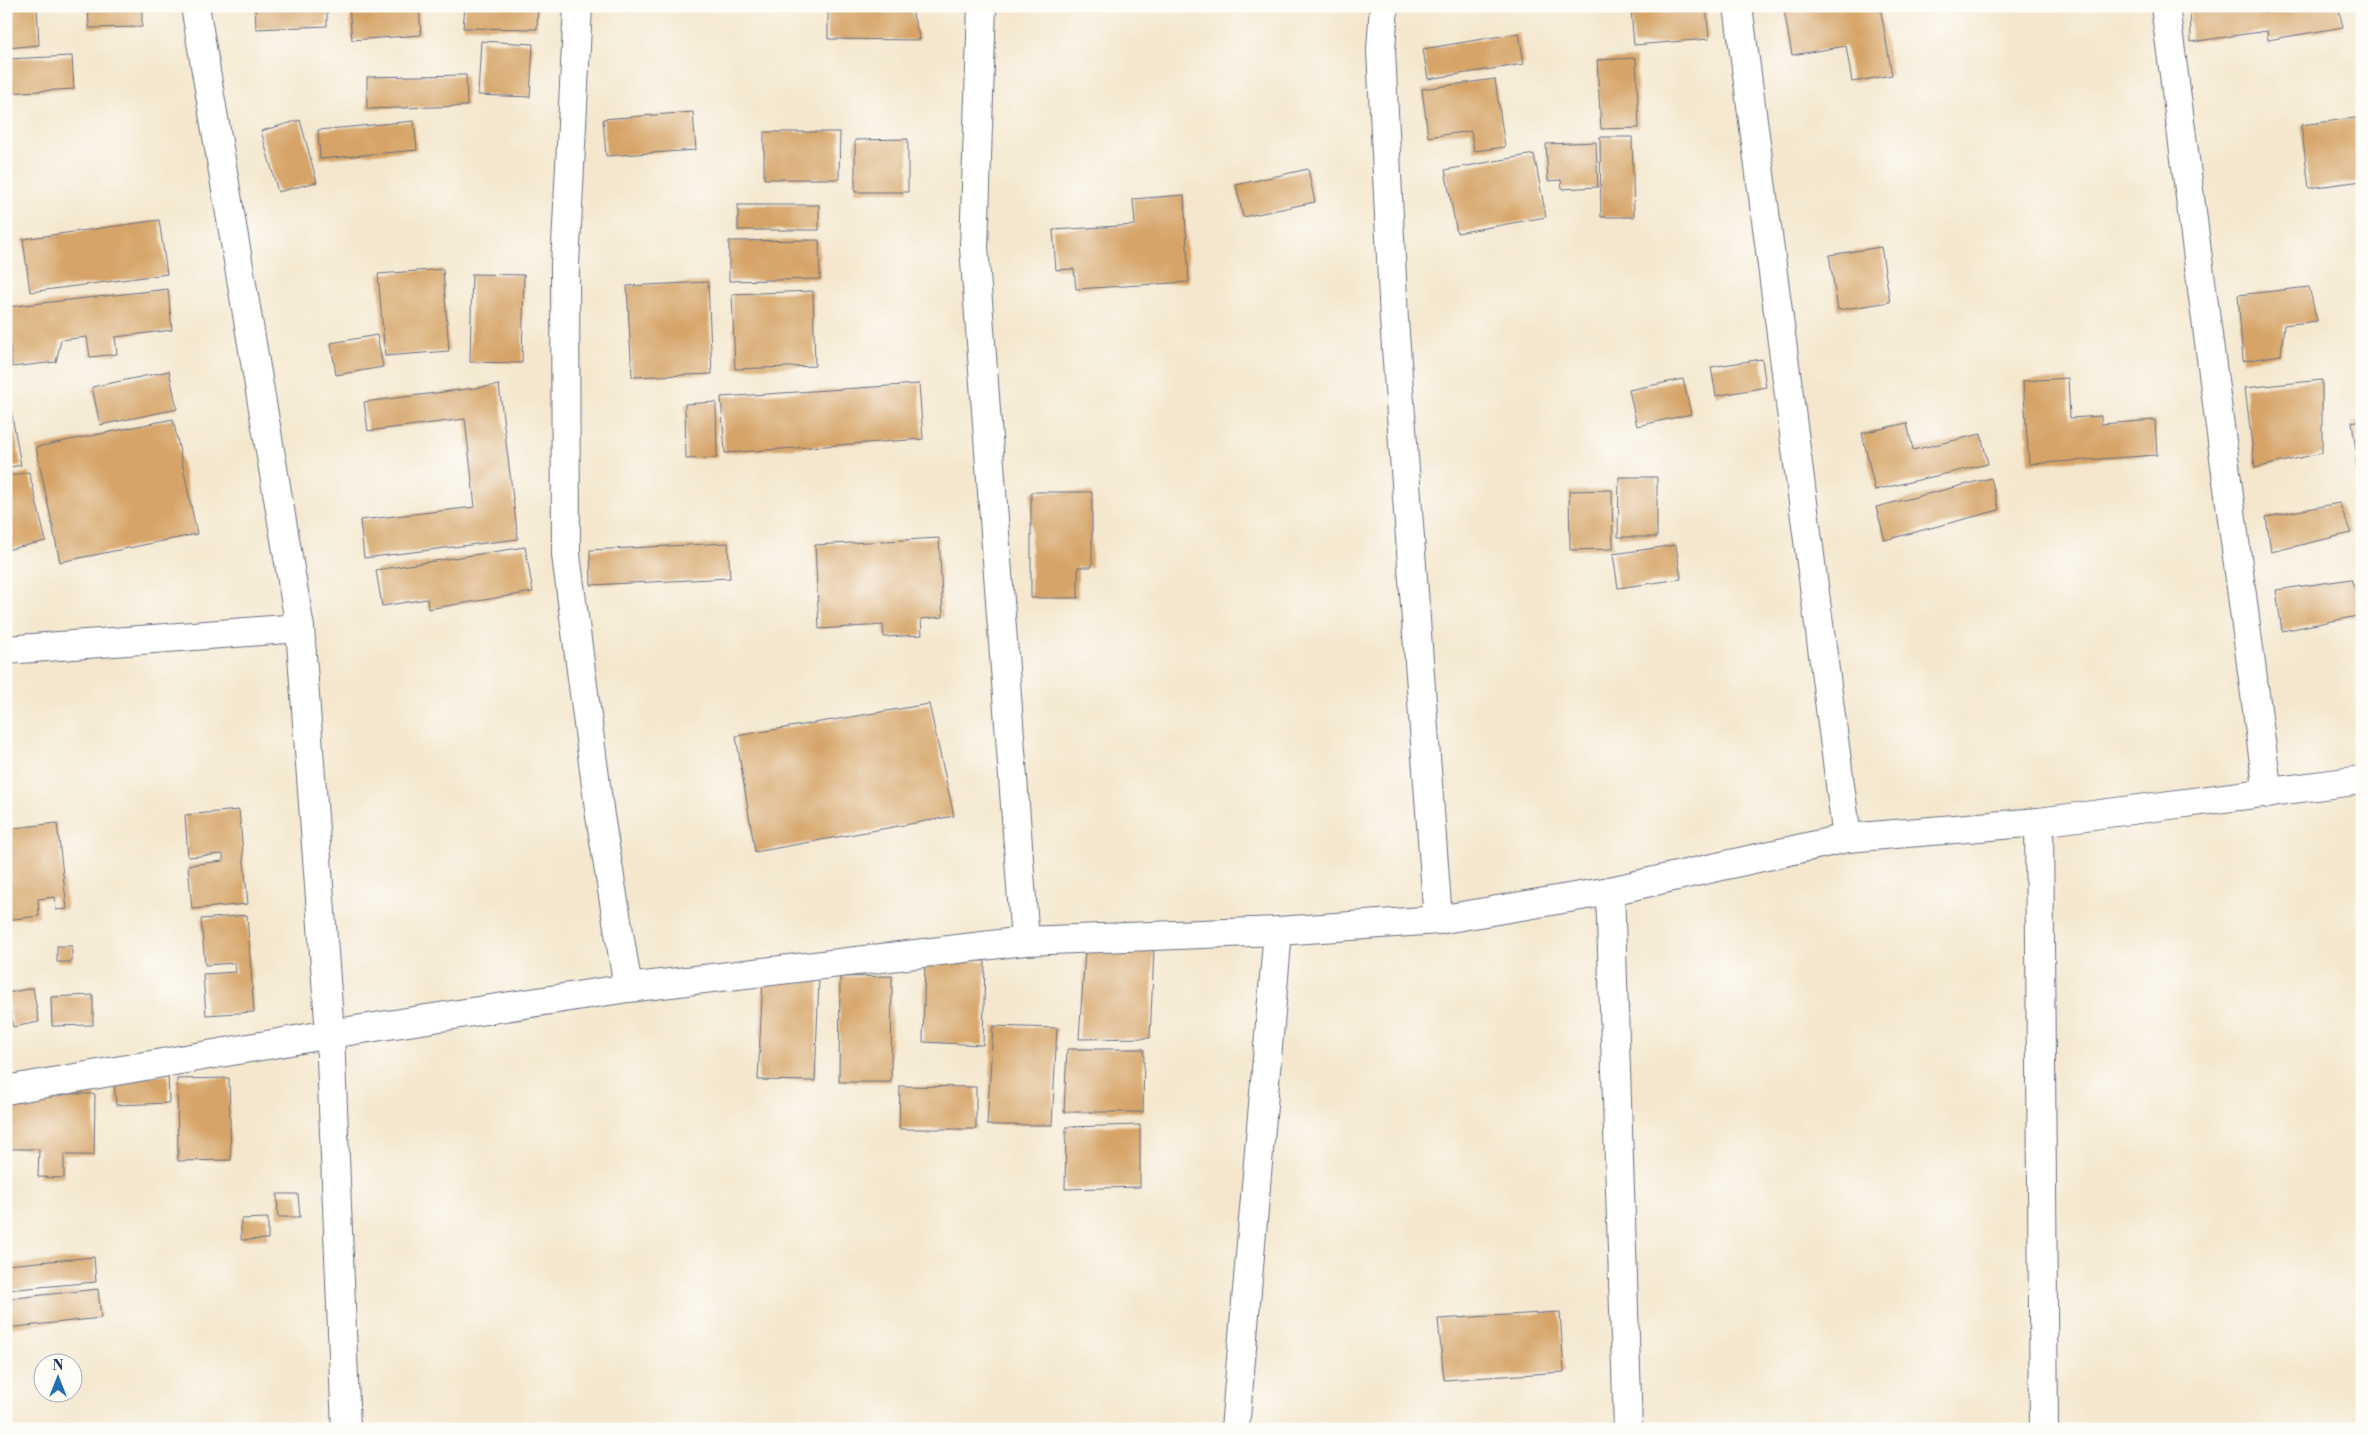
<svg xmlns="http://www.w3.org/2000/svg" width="2368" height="1435" viewBox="0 0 2368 1435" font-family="'Libre Bodoni',serif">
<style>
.building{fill:#d6a468}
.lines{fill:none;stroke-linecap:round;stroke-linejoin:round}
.minor-casing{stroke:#676f85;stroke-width:30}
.minor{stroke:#fff;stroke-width:28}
</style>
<rect width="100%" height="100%" fill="#fdfcf7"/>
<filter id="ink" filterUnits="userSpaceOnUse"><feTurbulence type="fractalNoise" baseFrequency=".02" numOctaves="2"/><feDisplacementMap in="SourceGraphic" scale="10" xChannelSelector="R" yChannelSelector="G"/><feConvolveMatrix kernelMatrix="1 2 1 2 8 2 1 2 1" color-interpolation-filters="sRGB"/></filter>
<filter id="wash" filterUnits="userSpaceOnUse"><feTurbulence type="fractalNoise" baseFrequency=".0096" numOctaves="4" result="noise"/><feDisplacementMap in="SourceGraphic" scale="20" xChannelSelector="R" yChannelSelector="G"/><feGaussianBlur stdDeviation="1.12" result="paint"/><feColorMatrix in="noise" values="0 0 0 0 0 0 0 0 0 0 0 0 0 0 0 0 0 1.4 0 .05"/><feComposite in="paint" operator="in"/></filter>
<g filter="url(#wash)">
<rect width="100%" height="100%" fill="#f4e7cd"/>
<g id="blocks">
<g class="building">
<path d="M6,6H37L39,45L6,48Z"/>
<path d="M88,6H142V27L89,28Z"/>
<path d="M255,6H327V26L256,29Z"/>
<path d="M349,6H419L421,35L352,40Z"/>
<path d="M465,6H538L537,29L463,28Z"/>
<path d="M1680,6H1706L1709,39L1634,45L1631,10Z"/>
<path d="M1808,6H1880L1892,75L1852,82L1846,46L1792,55L1784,10Z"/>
<path d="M2190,6H2263L2264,13L2306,6H2338L2343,27L2268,40L2267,31L2191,42Z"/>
<path d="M828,10L912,11L920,40L828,39Z"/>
<path d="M1519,33L1524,64L1428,79L1423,49Z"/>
<path d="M481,41L533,44L530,97L478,95Z"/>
<path d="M72,56L74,89L6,93V59Z"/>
<path d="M1636,58L1639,128L1601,129L1597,60Z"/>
<path d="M466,75L467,106L367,109V77Z"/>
<path d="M1495,79L1505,147L1474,151L1471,131L1428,137L1422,89Z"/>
<path d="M693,112L696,150L606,156L603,119Z"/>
<path d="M2362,117V181L2309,188L2301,125Z"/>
<path d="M300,120L317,182L278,192L261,131Z"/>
<path d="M414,121L417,150L320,159L318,130Z"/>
<path d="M764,132H840L839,179H764Z"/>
<path d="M1600,137H1632L1634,217H1601Z"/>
<path d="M908,139V192H855V140Z"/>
<path d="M1596,142L1598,187L1562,189L1561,180L1548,181L1546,144Z"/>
<path d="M1534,154L1546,217L1457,233L1445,170Z"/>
<path d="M1308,169L1315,202L1243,217L1236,185Z"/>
<path d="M1184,195L1189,282L1076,289L1074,269L1056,270L1053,230L1135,225L1133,199Z"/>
<rect x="738" y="205" width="81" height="25"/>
<path d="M159,220L167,274L30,292L23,239Z"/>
<path d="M819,240L820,279L729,281V241Z"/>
<path d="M1881,247L1890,302L1838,310L1829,255Z"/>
<path d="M443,269L449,351L385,356L378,274Z"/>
<path d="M472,274L524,275L522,363L470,362Z"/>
<path d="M708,282L712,374L632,377L627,286Z"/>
<path d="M2362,283V349H2360L2356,284Z"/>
<path d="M2309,287L2317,321L2284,325L2281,355L2243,361L2238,295Z"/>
<path d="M168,289L172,330L115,337L117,354L90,357L87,337L61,340L56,362L12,367L6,307Z"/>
<path d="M813,291L815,366L735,369L732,294Z"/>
<path d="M377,335L383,367L336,375L331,343Z"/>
<path d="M1762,359L1766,387L1716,396L1711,367Z"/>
<path d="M169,371L177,409L100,425L92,387Z"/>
<path d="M2068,378L2070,418L2101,416V424L2155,420L2157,455L2029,464L2023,381Z"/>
<path d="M1683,379L1691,414L1637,426L1629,390Z"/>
<path d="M2322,380V453L2255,468L2245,388Z"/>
<path d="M6,383L21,465L6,468Z"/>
<path d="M919,384L923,439L725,453L721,397Z"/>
<path d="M499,385L518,539L364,558L360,520L475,507L465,419L368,431L364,402Z"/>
<path d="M716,402L717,458L686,459L685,404Z"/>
<path d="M173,419L197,534L60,562L36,447Z"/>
<path d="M2362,420V450H2356L2352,422Z"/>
<path d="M1907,423L1913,450L1981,434L1988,464L1875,490L1862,433Z"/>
<path d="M2362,458V520H2360L2356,459Z"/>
<path d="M29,472L46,541L6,550V477Z"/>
<path d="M1619,477H1657V537H1618Z"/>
<path d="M1991,478L1999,510L1885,540L1876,507Z"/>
<path d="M1612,490L1613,549L1570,550L1569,491Z"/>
<path d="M1031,492H1092V567H1078V598H1031Z"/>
<path d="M2339,503L2351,533L2271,552L2266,517Z"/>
<path d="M939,538L943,617L921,619L922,635L884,637L883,625L819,629L815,545Z"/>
<path d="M728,543L730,578L591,585L590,550Z"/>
<path d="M1676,545L1681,579L1618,588L1613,554Z"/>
<path d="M525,547L533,592L428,609L427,599L382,606L376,570Z"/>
<path d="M2351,579L2362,608V615L2282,631L2276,590Z"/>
<path d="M929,704L954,816L755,852L736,736Z"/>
<path d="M239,810L248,904L192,909L188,865L223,861V854L188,857L185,815Z"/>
<path d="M57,823L67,909L56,910L55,897L38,899L39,916L6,920V829Z"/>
<path d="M247,915L254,1012L206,1015L203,974L236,972L235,963L205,965L201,919Z"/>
<rect x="57" y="946" width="15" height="16"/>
<path d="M1154,950L1150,1038L1079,1039L1085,951Z"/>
<path d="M925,960L985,961L983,1045L923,1042Z"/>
<path d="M763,976L819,979L815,1081L758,1080Z"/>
<path d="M892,976L891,1082H839L840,977Z"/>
<path d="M33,988L39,1022L13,1027L7,993Z"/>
<path d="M93,995V1025L52,1026L51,997Z"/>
<path d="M993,1026L1057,1028L1052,1125H987Z"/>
<path d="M1067,1049H1144L1143,1112H1064Z"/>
<path d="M168,1075L169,1103L116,1105L114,1079Z"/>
<path d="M229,1078L231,1160L178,1161L177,1079Z"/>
<path d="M900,1086L976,1087V1129H899Z"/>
<path d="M6,1093L95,1094L94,1155H64V1178L38,1177L39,1149H6Z"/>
<path d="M1140,1125V1187L1065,1189L1066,1127Z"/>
<path d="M277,1194H298L300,1217H278Z"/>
<path d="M268,1218V1239L241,1240V1219Z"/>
<path d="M94,1257L96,1282L6,1290V1265Z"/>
<path d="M98,1289L101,1318L6,1328V1299Z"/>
<path d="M1560,1312L1564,1372L1444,1380L1438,1319Z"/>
</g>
</g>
</g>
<g filter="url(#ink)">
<use href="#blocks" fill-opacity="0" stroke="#676f85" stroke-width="1"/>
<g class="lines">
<g class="minor-casing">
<g id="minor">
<path d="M195,6L300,628L330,1034L346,1429"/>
<path d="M578,6L565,265L566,555L600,816L628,988"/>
<path d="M982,6L974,247L1025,941"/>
<path d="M1384,6L1381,50L1394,320L1438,920"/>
<path d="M1738,6L1847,838"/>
<path d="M2165,6L2268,794"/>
<path d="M6,650L300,628"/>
<path d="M2039,822L2044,1429"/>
<path d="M1610,891L1628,1429"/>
<path d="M6,1090L330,1034L628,988L1025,941L1278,931L1438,920L1610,891L1847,838L2039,822L2362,780"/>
<path d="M1235,1429L1278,931"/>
</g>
</g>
<use href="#minor" class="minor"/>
</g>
</g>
<rect width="2368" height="1435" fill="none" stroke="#fdfcf7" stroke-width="25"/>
<g transform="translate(58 1378)"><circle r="24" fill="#fdfcf7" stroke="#a3aaba"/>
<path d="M0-4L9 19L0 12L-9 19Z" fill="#1f6fb2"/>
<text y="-8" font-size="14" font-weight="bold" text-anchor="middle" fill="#1b2f5e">N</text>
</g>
</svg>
